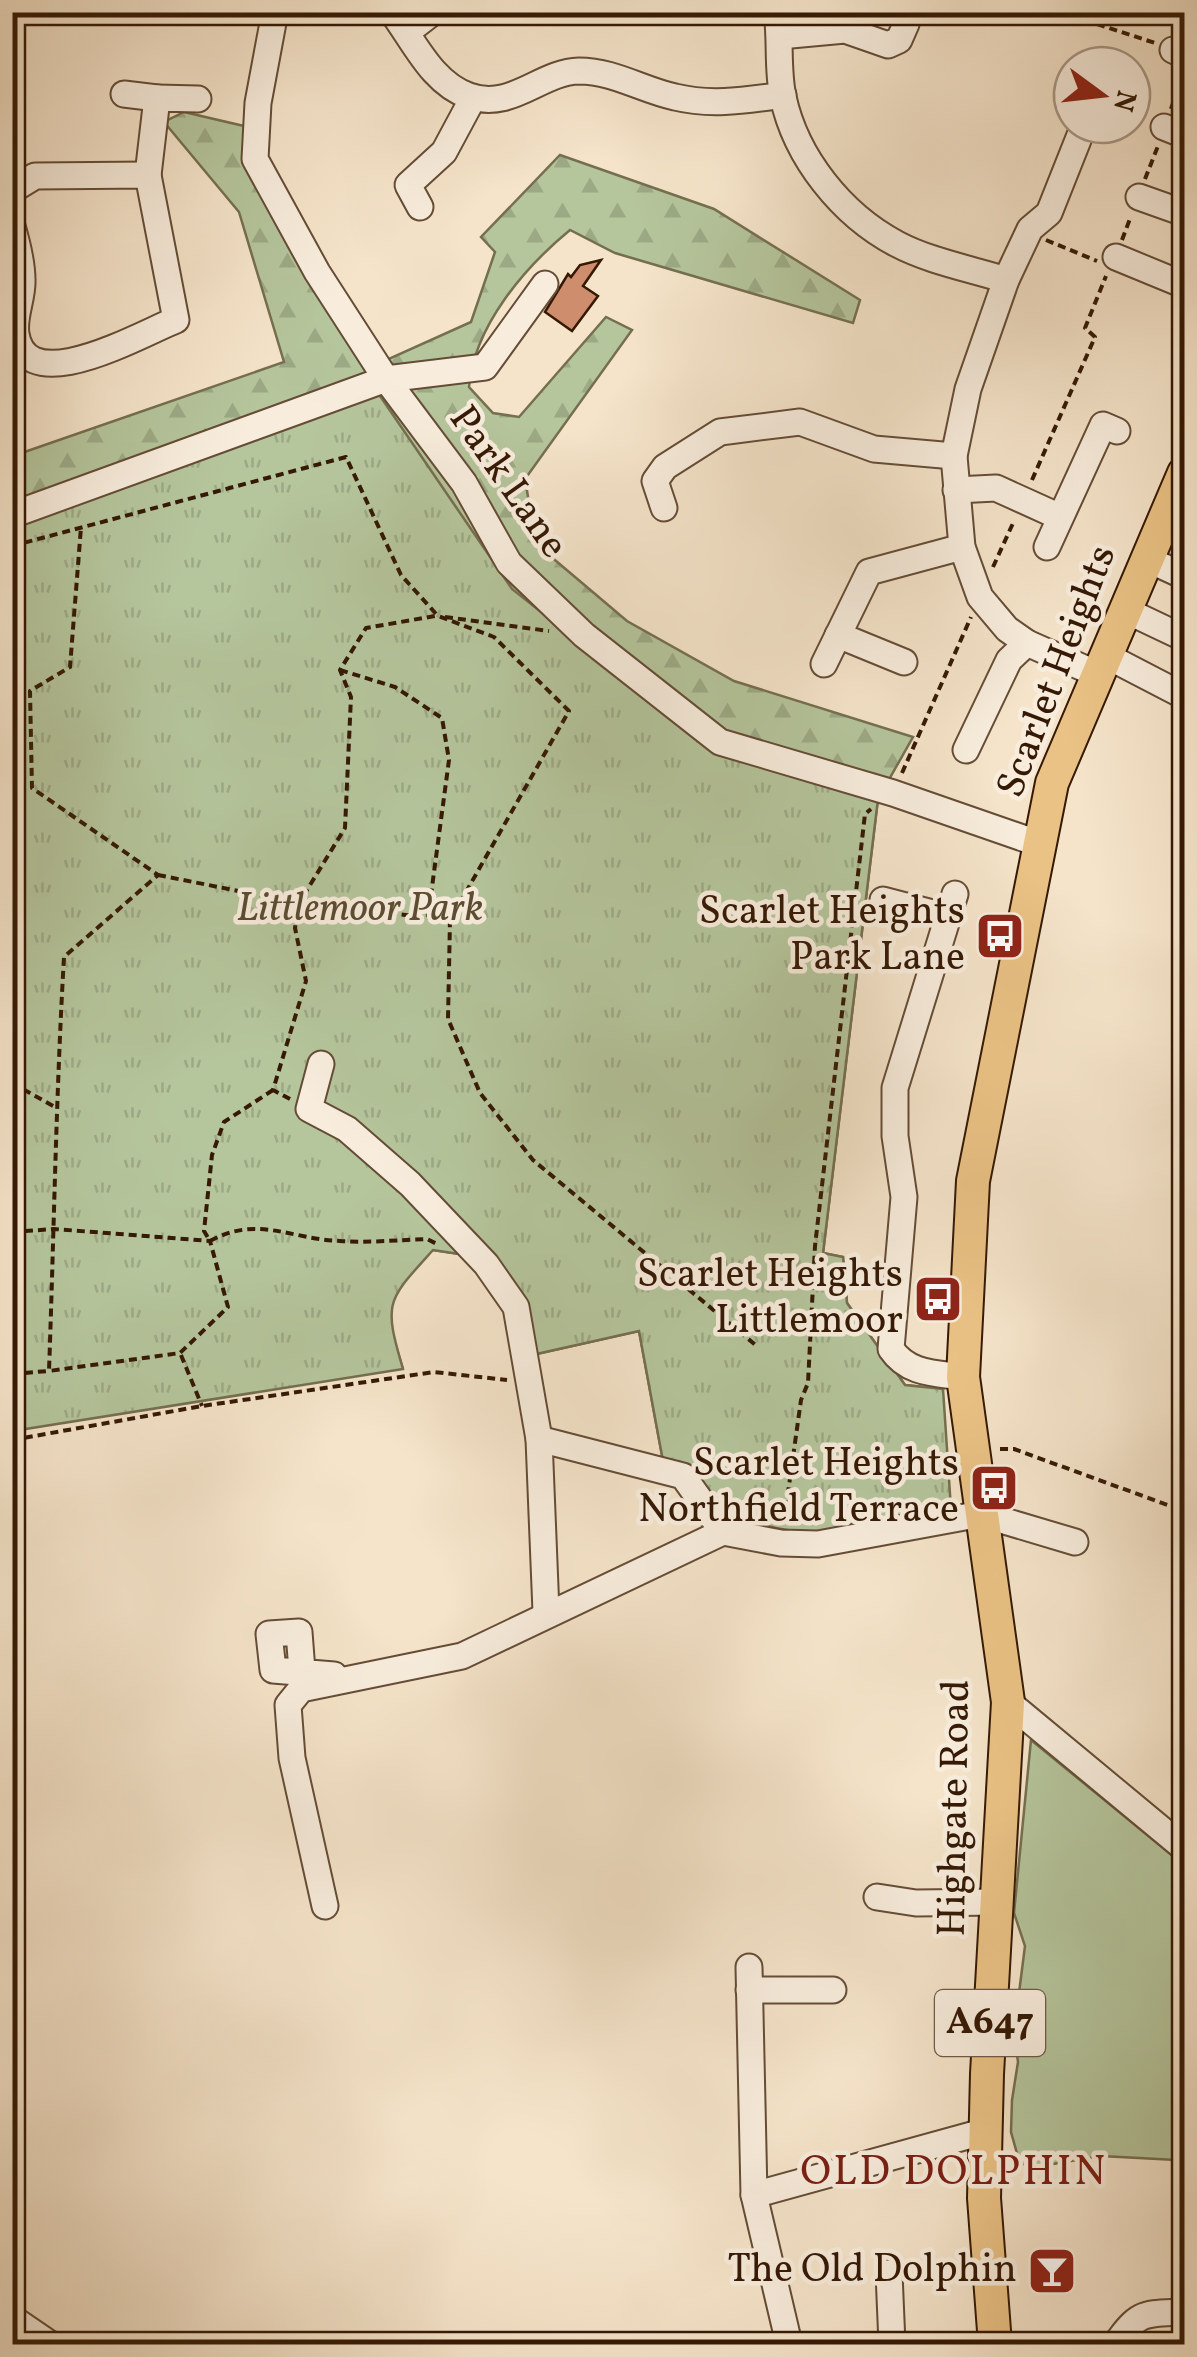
<svg xmlns="http://www.w3.org/2000/svg" width="1197" height="2357" viewBox="0 0 1197 2357" font-family="Vollkorn,serif">
<style>
.grass{fill:#b5c59c;stroke:#756f50;stroke-width:2.5}
.forest{fill:url(#forest-firs);stroke:#756f50;stroke-width:2.5}
.park{fill:url(#park-tufts);stroke:#756f50;stroke-width:2.5}
.building{fill:#ce8d6c;stroke:#351905;stroke-width:2.5}
.lines{fill:none;stroke-linecap:round;stroke-linejoin:round}
.minor-casing{stroke:#654c36;stroke-width:29}
.major-casing{stroke:#351905;stroke-width:36}
.path{stroke:#351905;stroke-width:4;stroke-dasharray:8 5;stroke-linecap:butt}
.minor{stroke:#f8eddd;stroke-width:25}
.major{stroke:#eac285;stroke-width:32}
.labels{text-anchor:middle;dominant-baseline:central;stroke-width:9;stroke-linejoin:round;paint-order:stroke}
.shield{fill:#f8eddd;stroke:#705946;stroke-width:2.5}
.shield-label{font-size:38px;font-weight:bold;fill:#351905}
.street-label{font-size:40px;fill:#351905;stroke:#f8eddd}
.park-label{font-size:40px;font-style:italic;fill:#5b4d32;stroke:#f8eddd}
.poi-label{font-size:40px;fill:#351905;stroke:#f8eddd;text-anchor:end}
.neighbourhood-label{font-size:42px;letter-spacing:2.5px;fill:#7a1f14;stroke:#f8eddd}
</style>
<defs>
<pattern id="forest-firs" width="22" height="20" patternUnits="userSpaceOnUse" patternTransform="scale(2.5)"><rect width="22" height="20" fill="#b5c59c"/><path d="M5 1l3.5 6h-7zM16 11l3.5 6h-7z" fill="#9ca985"/></pattern>
<pattern id="park-tufts" width="24" height="20" patternUnits="userSpaceOnUse" patternTransform="scale(2.5)"><rect width="24" height="20" fill="#b5c59c"/><path d="M3 7l-1-3M5 7V3M7 7l1-3M15 17l-1-3M17 17v-4M19 17l1-3" fill="none" stroke="#9ca985"/></pattern>
</defs>
<rect width="100%" height="100%" fill="#f5e4ca"/>
<filter id="stains"><feTurbulence type="fractalNoise" baseFrequency=".002" numOctaves="4"/><feColorMatrix values="0 0 0 0 .2 0 0 0 0 .09 0 0 0 0 .02 0 0 0 .5 -.17"/></filter>
<radialGradient id="worn" r=".72"><stop offset=".6" stop-color="#630" stop-opacity="0"/><stop offset="1" stop-color="#630" stop-opacity=".3"/></radialGradient>
<path class="grass" d="M1031,1740L1184,1865V2168L1176,2160L1101,2156L1047,2165L1020,2164L1011,2132L1012,2100L1018,2062L1014,2032L1025,1946L1014,1913Z"/>
<path class="forest" d="M184,112L244,126C239,180 346,313 380,363L471,322L495,252L481,237L560,155L714,209L860,300L853,323L615,253L570,230C525,267 474,326 469,387L493,413L519,417L606,317L632,330L525,479L536,544L627,621L734,681L913,737L878,799L823,1253L843,1257L847,1303L905,1385L943,1389L745,1518L663,1461L639,1331L532,1355L486,1258L433,1250L359,1223L403,1369L13,599V456L284,362L239,212L164,122Z"/>
<path class="park" d="M378,393L512,589L719,753L878,799L823,1253L843,1257L847,1303L905,1385L943,1389L951,1509C885,1522 810,1548 746,1518C717,1505 689,1479 663,1461L639,1331L532,1355L486,1258L433,1250C387,1301 383,1301 403,1369L13,1431L12,523Z"/>
<g class="building">
<path d="M601,260L583,286L598,296L572,331L545,312L568,274L571,277L580,265Z"/>
<path d="M1064,2250L1067,2290L1040,2292L1037,2253Z"/>
</g>
<g class="lines">
<g class="minor-casing">
<g id="minor">
<path d="M275,12L258,103L255,159L317,272L386,379L464,483L509,563L584,635L720,742L893,793L1040,844"/>
<path d="M392,12C415,43 432,83 469,96C512,111 540,72 579,71C614,71 642,90 675,97C712,106 746,100 783,95"/>
<path d="M777,12C781,40 777,70 783,97C796,158 842,215 897,244C929,261 971,269 1006,280"/>
<path d="M407,32L433,12"/>
<path d="M780,36L845,30L888,45L899,40L906,24"/>
<path d="M1173,50L1184,55"/>
<path d="M124,94L157,98"/>
<path d="M1084,125L1049,213L1030,229L1006,280L968,389L954,456L962,547L980,597L1007,629L1027,643L1097,674"/>
<path d="M1164,127L1184,135"/>
<path d="M148,175L157,98L198,99"/>
<path d="M12,190L35,176L148,175L176,320C140,334 26,401 16,334C13,317 23,297 22,280C22,262 17,243 12,226"/>
<path d="M1139,197L1184,213"/>
<path d="M420,207L408,185L444,152L473,98"/>
<path d="M1116,257L1184,285"/>
<path d="M956,490L996,488L1060,517"/>
<path d="M664,508L655,481L665,467L720,432L800,422L874,449L954,456"/>
<path d="M12,515L386,379L485,367L545,284"/>
<path d="M1047,547L1103,425L1117,431"/>
<path d="M1147,559L1184,576"/>
<path d="M1125,610L1184,638"/>
<path d="M838,635L904,662"/>
<path d="M1105,655L1184,696"/>
<path d="M824,664L869,572L962,547"/>
<path d="M966,750L1009,660L1027,643"/>
<path d="M955,894L895,1088V1136L904,1197L891,1349C908,1374 934,1373 963,1377"/>
<path d="M883,900L948,917"/>
<path d="M321,1064L309,1109L347,1129L410,1184L486,1264L516,1307L539,1439"/>
<path d="M546,1612L539,1439L683,1476L723,1532L781,1543L818,1544L981,1514L1075,1542"/>
<path d="M302,1671L299,1632L269,1634L273,1670L334,1675"/>
<path d="M1008,1702L1184,1848"/>
<path d="M877,1897L916,1903L999,1902"/>
<path d="M325,1906L292,1758L288,1705L301,1689L462,1656L723,1532"/>
<path d="M749,1967L754,2195L787,2335"/>
<path d="M749,1990H833"/>
<path d="M754,2195L986,2131"/>
<path d="M889,2273L892,2344"/>
<path d="M12,2318L50,2344"/>
<path d="M1116,2344C1139,2310 1145,2314 1184,2312"/>
</g>
</g>
<g class="major-casing">
<path id="major" d="M995,2344L984,2198L987,2074L1008,1702L963,1377L973,1181L1052,783L1184,473"/>
</g>
<g class="path">
<path d="M1060,12L1155,43"/>
<path d="M1171,109L1183,75"/>
<path d="M1145,179L1158,146"/>
<path d="M1046,240L1097,261"/>
<path d="M1122,240L1131,216"/>
<path d="M1032,480L1095,337L1085,328L1106,276"/>
<path d="M12,546L346,457L401,575L438,616L494,637L569,711L450,920L448,1019L480,1093L533,1160L758,1347"/>
<path d="M993,567L1014,521"/>
<path d="M445,617L549,631"/>
<path d="M340,670L395,687L442,718L449,760L428,917"/>
<path d="M902,773L971,617"/>
<path d="M158,875L299,903L450,920"/>
<path d="M12,1083L55,1107"/>
<path d="M273,1090L224,1122L212,1155L204,1231L210,1241C257,1215 290,1239 340,1241C368,1243 398,1240 427,1239L437,1244"/>
<path d="M290,1099L273,1090L306,981L295,928L299,903L345,828L351,697L340,670L366,628L435,616"/>
<path d="M12,1232L54,1229L210,1241L228,1307L180,1353L49,1371C54,1232 56,1095 64,957L158,875L32,788L30,691L70,667L81,527"/>
<path d="M181,1355L202,1406"/>
<path d="M12,1374L48,1371"/>
<path d="M12,1440L202,1406L434,1372L507,1380"/>
<path d="M1000,1449H1014L1184,1511"/>
<path d="M784,1521L801,1400L808,1383L815,1246L865,814L871,809"/>
</g>
<use href="#minor" class="minor"/>
<use href="#major" class="major"/>
</g>
<defs>
<g id="bus-square" transform="scale(2.5)"><rect x="-9" y="-9" width="18" height="18" rx="4" fill="#8f2418" stroke="#f8eddd"/><path d="M-5-6H5V4H4V6H2V4H-2V6H-4V4H-5ZM-3.5-4V0h7V-4ZM-3.5 1.2v1.5H-2V1.2ZM2 1.2v1.5H3.5V1.2Z" fill="#fff"/></g>
<g id="bar-square" transform="scale(2.5)"><rect x="-9" y="-9" width="18" height="18" rx="4" fill="#8f2418" stroke="#f8eddd"/><path d="M-6-5H6L.8 .8V4.5H3.5V6h-7V4.5H-.8V.8Z" fill="#fff"/></g>
</defs>
<g fill-rule="evenodd">
<use href="#bus-square" x="1000" y="936"/>
<use href="#bus-square" x="938" y="1299"/>
<use href="#bus-square" x="994" y="1488"/>
<use href="#bar-square" x="1052" y="2271"/>
</g>
<g class="labels">
<rect class="shield" x="935" y="1990" width="110" height="66" rx="8"/>
<g class="shield-label">
<text x="990" y="2023">A647</text>
</g>
<g class="street-label">
<text transform="translate(507 483) rotate(55)">Park Lane</text>
<text transform="translate(1058 672) rotate(-69)">Scarlet Heights</text>
<text transform="translate(956 1808) rotate(-89)">Highgate Road</text>
</g>
<g class="park-label">
<text x="360" y="910">Littlemoor Park</text>
</g>
<g class="poi-label">
<text x="965" y="913">Scarlet Heights<tspan x="965" dy="46">Park Lane</tspan></text>
<text x="903" y="1276">Scarlet Heights<tspan x="903" dy="46">Littlemoor</tspan></text>
<text x="959" y="1465">Scarlet Heights<tspan x="959" dy="46">Northfield Terrace</tspan></text>
<text x="1017" y="2271">The Old Dolphin</text>
</g>
<g class="neighbourhood-label">
<text x="954" y="2173">OLD DOLPHIN</text>
</g>
</g>
<rect width="1197" height="2357" fill="none" stroke="#f5e4ca" stroke-width="50"/>
<rect x="15" y="15" width="1167" height="2327" fill="none" stroke="#351905" stroke-width="5"/>
<rect x="25" y="25" width="1147" height="2307" fill="none" stroke="#351905" stroke-width="2.5"/>
<g transform="translate(1102 95) rotate(105)"><circle r="48" fill="#f8eddd" stroke="#aa9887" stroke-width="2.5"/>
<path d="M0-8L18 38L0 25L-18 38Z" fill="#8f2418"/>
<text y="-15" font-size="28" font-weight="bold" text-anchor="middle" fill="#351905">N</text>
</g>
<rect width="100%" height="100%" filter="url(#stains)"/>
<rect width="100%" height="100%" fill="url(#worn)"/>
</svg>
